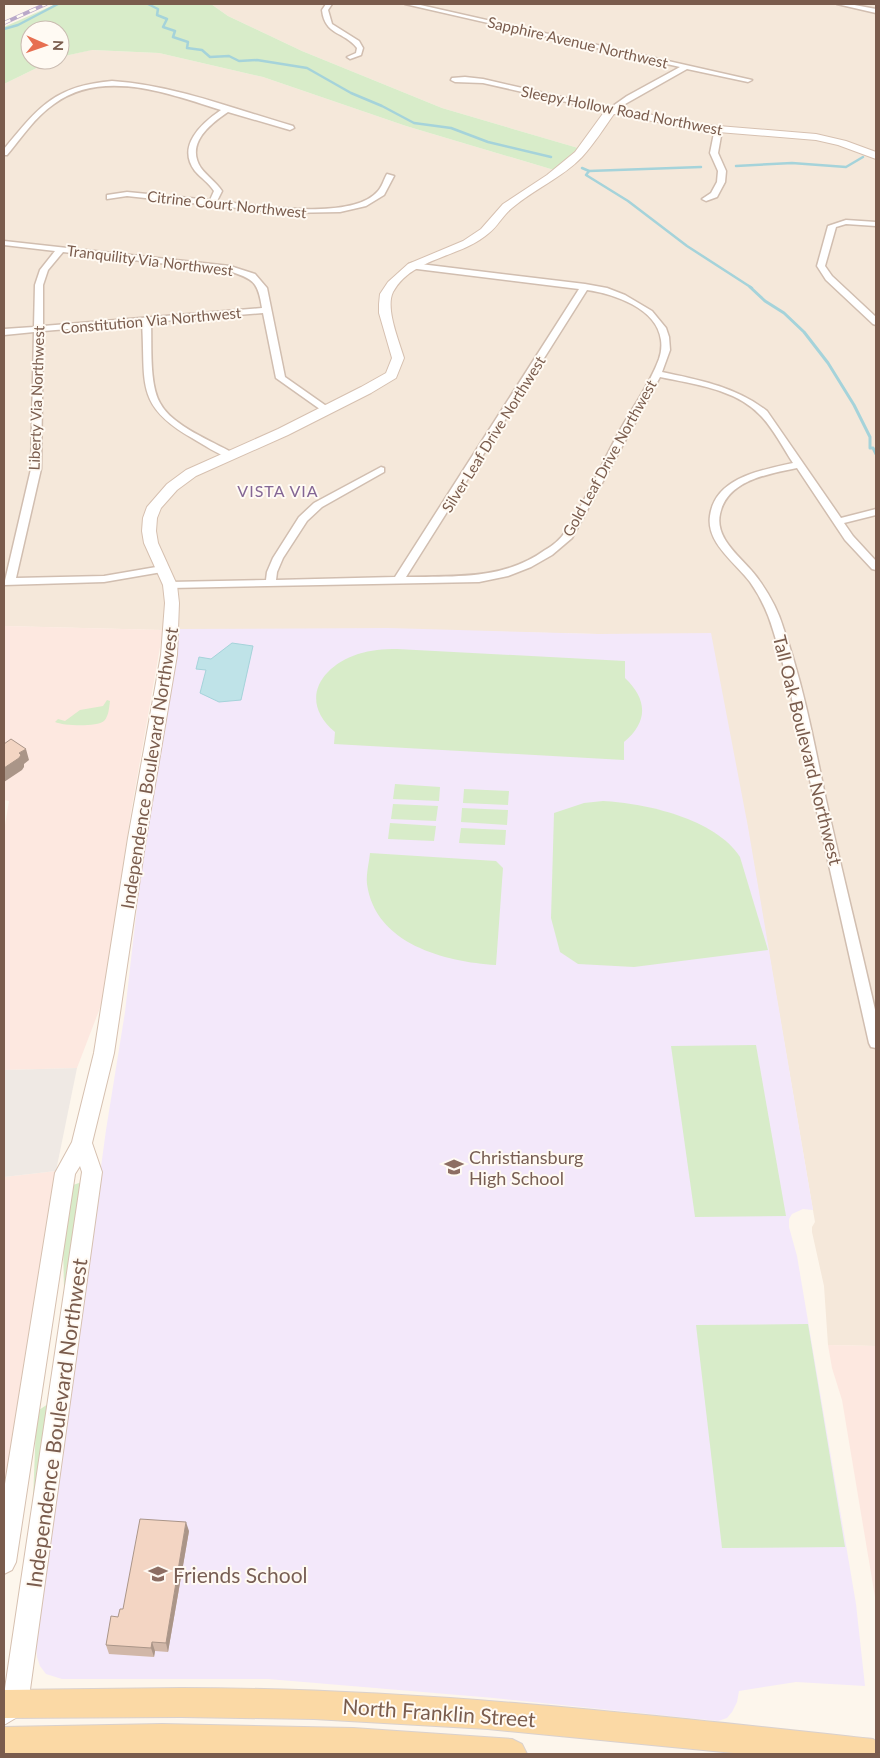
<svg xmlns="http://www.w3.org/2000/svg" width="880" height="1758" viewBox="0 0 880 1758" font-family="Lato,sans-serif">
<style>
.residential{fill:#f5e8da}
.commercial{fill:#fde8e0}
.industrial{fill:#efe9e4}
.education{fill:#f3e8fa}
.green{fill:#d8ecc9}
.water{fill:#bfe3e8;stroke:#a5d3da}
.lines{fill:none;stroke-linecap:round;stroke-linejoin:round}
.stream-far1{stroke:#a5d3da;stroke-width:2.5}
.stream{stroke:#a5d3da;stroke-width:3}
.street-casing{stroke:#d1beb0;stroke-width:3}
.secondary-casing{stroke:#d6c0b0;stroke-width:2}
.primary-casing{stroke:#dad1cd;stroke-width:2}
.street{fill:#fff;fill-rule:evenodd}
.secondary{fill:#fff;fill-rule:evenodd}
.primary{fill:#fbd9a5;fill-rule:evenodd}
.rail-casing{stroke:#b9a8c9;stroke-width:4}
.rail{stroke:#fffaf3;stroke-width:2.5;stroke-dasharray:7;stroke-linecap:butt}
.wall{fill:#d1b7a8}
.shaded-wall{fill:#aa9588}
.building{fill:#f3d5c3;stroke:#aa9588}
.labels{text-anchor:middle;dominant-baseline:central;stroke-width:4;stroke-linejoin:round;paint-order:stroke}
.far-street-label{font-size:15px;fill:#7a5c4d;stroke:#fffaf3}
.far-neighbourhood-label{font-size:16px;letter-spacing:1px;fill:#846695;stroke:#fffaf3}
.street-label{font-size:18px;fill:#7a5c4d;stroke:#fffaf3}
.education-label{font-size:18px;fill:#785e54;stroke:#fffaf3;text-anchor:start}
.near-street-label{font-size:21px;fill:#7a5c4d;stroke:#fffaf3}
.near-education-label{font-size:21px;fill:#785e54;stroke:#fffaf3;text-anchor:start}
</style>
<rect width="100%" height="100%" fill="#fdf6ec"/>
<path class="residential" d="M211,4H876V1346L828,1345L824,1286L812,1232V1227L815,1222L746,819L598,634L382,629L163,630L4,626V84L53,60H60V57L91,50L159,53L263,77L406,126L564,173L588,151L442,108L302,51L228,16Z"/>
<g class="commercial">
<path d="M4,626L163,630L131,812L103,1000L77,1068L4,1070V831L9,801L4,800Z"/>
<path d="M56,1171L32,1315L4,1494V1177Z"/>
<path d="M828,1345L876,1346V1603L842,1400L832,1368Z"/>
</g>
<path class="industrial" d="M77,1068L56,1171L4,1177V1070Z"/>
<path class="education" d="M388,628L598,634L711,633L748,827L813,1210L803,1209L792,1214L789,1219V1227L797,1256L856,1604L865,1686L796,1682L739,1691L737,1702L732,1712L727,1718L718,1721L494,1698L268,1679H62L46,1674L40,1666L37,1657L36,1646L106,1130L125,1012L142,863L180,629Z"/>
<g class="green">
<path d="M56,4H211L228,16L302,51L442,108L578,148L554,170L406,126L263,77L159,53L92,50L60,57V30H30V60H53L4,84V27Z"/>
<path d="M397,649L625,661V678C648,700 648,722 624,742V760L334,744L335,732C299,702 319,667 358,654C371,650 383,649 397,649Z"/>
<path d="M107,700L110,701C109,707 109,716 104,721C97,727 64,726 55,722L58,719L65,721L80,710L103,706Z"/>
<path d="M395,784L440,787L439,801L393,799Z"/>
<path d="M464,789L509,791L508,805L463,803Z"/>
<path d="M603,801C645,803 716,819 740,857L768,950L634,967L578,964L560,952L551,918L554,813L584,803Z"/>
<path d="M393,804L438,806L436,821L391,819Z"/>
<path d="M462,808L508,810L507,825L461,822Z"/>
<path d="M390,823L436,826L434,841L388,839Z"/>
<path d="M461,828L506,830L505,845L459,843Z"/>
<path d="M370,853L496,861L503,868L496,965C445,962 375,944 367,884C366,874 369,863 370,853Z"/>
<path d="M756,1045L786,1216L695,1217L671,1046Z"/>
<path d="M79,1183L82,1184L66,1288H64L63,1246L73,1185Z"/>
<path d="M808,1324L845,1547L722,1548L696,1325Z"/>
<path d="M48,1404L35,1501H33L36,1424L39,1410Z"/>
</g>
<path class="water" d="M232,643L253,646L241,700L219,702L200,693L206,670L196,669L199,657L211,659Z"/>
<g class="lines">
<g class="stream-far1">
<path d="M148,4L158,9L157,15L167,19L163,27L175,31L173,37L188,42L187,48L202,50L210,57L229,56L239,61L257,60L307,68L351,93L382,106L414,123L451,128L488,142L551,157"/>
<path d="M4,29L18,25L58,4"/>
<path d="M736,166L792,163L846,167L863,157"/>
<path d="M582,168L589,171L701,167"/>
<path d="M589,171L586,175L628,201L687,246L752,288"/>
</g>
<path class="stream" d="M750,287L765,301L784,313L804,332L828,363L854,405L870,437V448H873L876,454"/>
<g class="street-casing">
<g id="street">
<path d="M326,4H332L328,10L332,24L359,41L363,48L361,55L350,59L347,57L356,53L357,48C344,31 325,36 322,10Z"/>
<path d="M405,4H416L752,80L748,82L687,69L611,112L483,83L455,82L451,80L452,78L465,77L483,79L610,108L627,96L680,67Z"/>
<path d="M837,4H849L876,9V13Z"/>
<path d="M112,81C174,85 234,109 293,126L294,128L290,130L228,112C210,124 185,144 201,168C207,176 216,182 222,191L217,201C253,205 352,222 378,191C382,187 384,179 387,174L394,176L384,195L366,206L340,212L284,213L127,196L107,199V195L127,192L210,200L214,191C209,183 201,178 195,171C176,146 202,123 221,110C169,94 103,68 54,104C35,117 22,137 7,155H4V149C39,107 54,86 112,81Z"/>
<path d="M715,128L722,130L718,153L726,171L725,182L717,197L706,201L702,199L711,193L717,182L718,171L710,153Z"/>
<path d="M846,220L876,222V226L846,224L836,227L825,266L832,276L876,317V325L873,324L826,280L817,266L828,226Z"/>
<path d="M4,241L230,266L255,274L267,288L285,377L332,410L327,413L324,412L276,378L263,313L151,322C152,345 149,384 160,403C172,426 212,441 233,453L235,455L230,458C217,454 204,445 192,438C134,405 146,382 142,323L43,331L41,469L16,578L104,576L162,566L167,569L162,572L104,582L4,585L31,469L34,332L4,335V329L34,327L35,285L40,270L55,251L4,245ZM63,252L229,271C254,279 258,282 262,308L43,326V285L48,270Z"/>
<path d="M412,263L585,284L607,288L625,295L652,311L666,328L669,337L670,350L662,372C700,380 736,387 767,411L841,518L876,509V515L844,523L853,536L876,561V570L872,569L845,540L797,468C768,474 727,480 720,514C714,541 746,560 759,580C769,594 778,610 783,627C803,683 814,742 826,800C842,872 860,943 876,1014V1048L871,1047L869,1043C851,963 833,883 815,803C802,745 791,686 773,630C768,613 760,596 750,582C736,563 706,543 710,516C715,477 762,470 793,463C783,448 773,428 760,415C736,389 693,384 660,377L572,538L552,555L531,567L508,576L479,582L170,588L165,585L170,582L266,580L267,572L273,558L299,517L314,503L381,467L384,468V472L322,507L307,521L283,558L277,572L276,580L395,577L579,289L409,268V264ZM587,290C614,294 657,308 661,340C662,347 661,353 659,359C650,384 632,408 619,432C601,465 586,501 565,532C560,540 552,546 545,550C504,580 454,576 406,577Z"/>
</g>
</g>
<g class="secondary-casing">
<path id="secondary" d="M611,107L706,125L816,134L846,141L876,152V159L838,145L816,140L706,131L614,114C604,128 594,144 582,157C562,178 534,189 512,208C503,215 498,226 489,233C461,258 412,257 393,292C385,308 399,341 404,358L396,378L371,393L288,435L196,476L177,490L161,508L157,518L156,531L158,543L177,585L179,603L177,655L146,838L114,1053L92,1143L102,1172L28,1704L24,1713L4,1725V1695L82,1172L80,1166L75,1174L16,1562L12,1570L4,1574V1490L55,1173L72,1142L94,1053L128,838L161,655L165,603L163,585L144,543L142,531L143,518L147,507L167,484L186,470L278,429L361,387L386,373L392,358L379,313V304L380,294L388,282L408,264L463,241L481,229L503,204L547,175L575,152L607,108Z"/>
</g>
<g class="primary-casing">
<g id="primary">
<path d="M181,1688C413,1688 643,1714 873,1739L876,1741V1754H744L488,1729L314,1719L181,1717L4,1718V1690Z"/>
<path d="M162,1724L353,1728L512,1739L522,1744L527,1754H4V1727Z"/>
</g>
</g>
<use href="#street" class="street"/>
<use href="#secondary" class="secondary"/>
<use href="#primary" class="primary"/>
<g class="rail-casing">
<path id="rail" d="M4,23L46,4"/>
</g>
<use href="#rail" class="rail"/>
</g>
<path class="wall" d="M189,1531L168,1652L155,1651L154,1657L109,1654L106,1645L123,1609Z"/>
<g class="shaded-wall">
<path d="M26,749L29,760L24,764V767L22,770L4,782V768L19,753Z"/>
<path d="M186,1522L189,1531L168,1652L166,1643Z"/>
<path d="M152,1642L155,1651L154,1657L151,1648Z"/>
</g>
<g class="building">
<path d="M11,739L26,749L19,753L21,755L19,758L4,768V744Z"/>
<path d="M140,1519L186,1522L166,1643L152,1642L151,1648L106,1645L111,1616L118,1617L120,1609H123Z"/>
</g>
<defs>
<g id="school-bare" transform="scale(1.5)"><path d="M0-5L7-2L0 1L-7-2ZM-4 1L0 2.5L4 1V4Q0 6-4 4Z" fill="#8d6e63" stroke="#fffaf3" stroke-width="2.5" paint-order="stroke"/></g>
</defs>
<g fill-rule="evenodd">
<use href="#school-bare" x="454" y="1167"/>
<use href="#school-bare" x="158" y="1574"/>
</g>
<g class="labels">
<g class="far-street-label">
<text transform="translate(578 42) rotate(13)">Sapphire Avenue Northwest</text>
<text transform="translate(622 110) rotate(11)">Sleepy Hollow Road Northwest</text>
<text transform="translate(227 204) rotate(6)">Citrine Court Northwest</text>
<text transform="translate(150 260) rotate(7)">Tranquility Via Northwest</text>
<text transform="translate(151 320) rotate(-5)">Constitution Via Northwest</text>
<text transform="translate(36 398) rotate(-88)">Liberty Via Northwest</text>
<text transform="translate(493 434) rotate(-58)">Silver Leaf Drive Northwest</text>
<text transform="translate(609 458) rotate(-61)">Gold Leaf Drive Northwest</text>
</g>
<g class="far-neighbourhood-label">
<text x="278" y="490">VISTA VIA</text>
</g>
<g class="street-label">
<text transform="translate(808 750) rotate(76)">Tall Oak Boulevard Northwest</text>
<text transform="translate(149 768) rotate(-81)">Independence Boulevard Northwest</text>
</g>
<g class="education-label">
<text x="469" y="1157">Christiansburg<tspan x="469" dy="21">High School</tspan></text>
</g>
<g class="near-street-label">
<text transform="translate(56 1423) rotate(-82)">Independence Boulevard Northwest</text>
<text transform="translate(439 1712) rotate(4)">North Franklin Street</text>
</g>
<g class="near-education-label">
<text x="173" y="1574">Friends School</text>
</g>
</g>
<rect width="880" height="1758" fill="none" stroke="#7a5c4d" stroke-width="10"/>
<g transform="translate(45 45) rotate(92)"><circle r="24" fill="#fffaf3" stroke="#cabbb1"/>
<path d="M0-4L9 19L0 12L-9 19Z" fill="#e76f51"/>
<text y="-8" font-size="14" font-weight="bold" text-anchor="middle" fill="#7a5c4d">N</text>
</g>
</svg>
